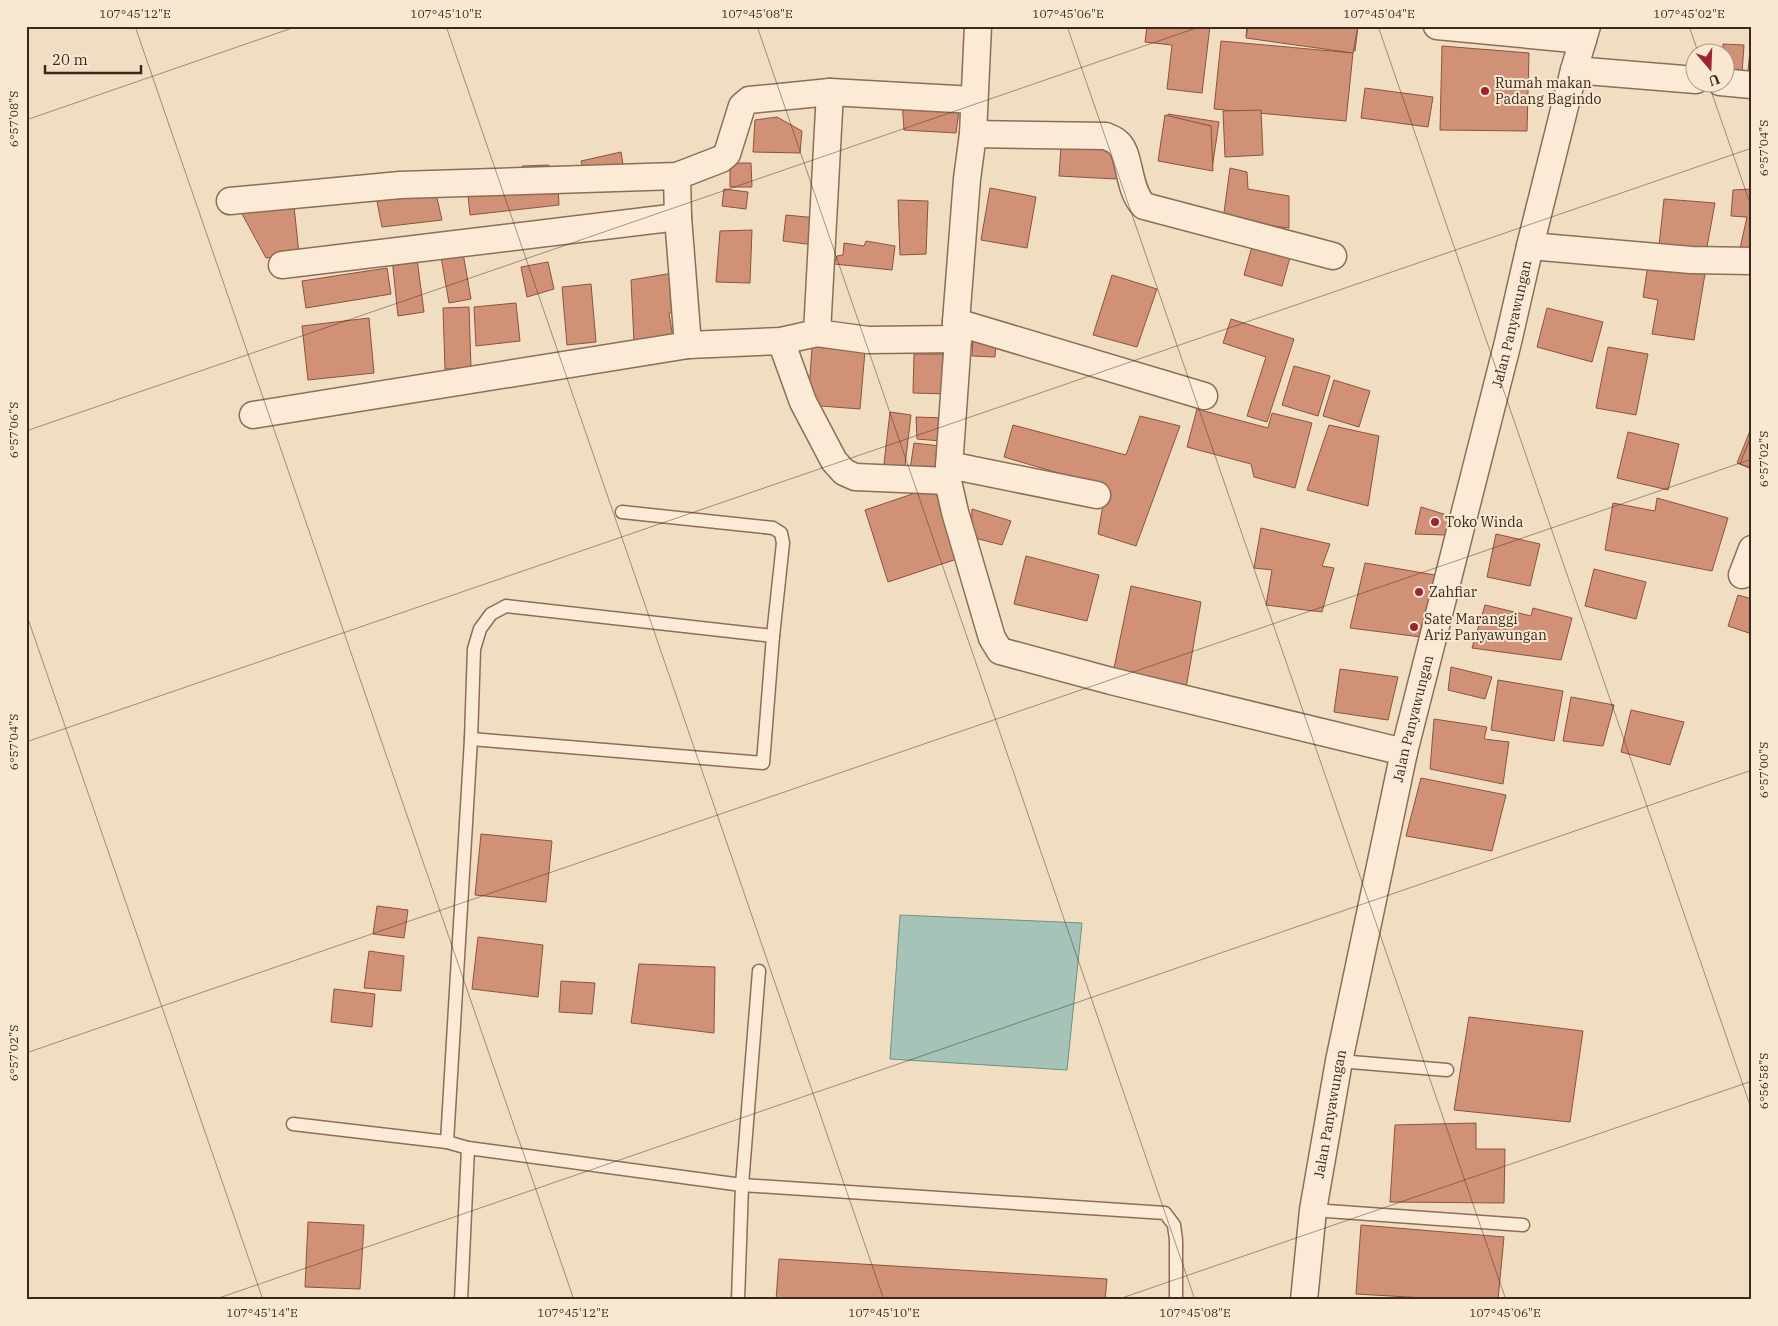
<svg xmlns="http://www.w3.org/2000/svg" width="1778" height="1326" viewBox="0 0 1778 1326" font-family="'IBM Plex Serif',serif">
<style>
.water{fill:#a5c3b6;stroke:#6b9284}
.building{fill:#d19176;stroke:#8c533c}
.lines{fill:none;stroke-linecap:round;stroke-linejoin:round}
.service-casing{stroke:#8c6d58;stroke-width:15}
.minor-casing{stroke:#8c6d58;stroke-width:29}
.service{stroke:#fbebd6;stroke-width:12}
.minor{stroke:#fbebd6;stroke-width:26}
.ticks{fill:none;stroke:#3b281d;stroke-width:1;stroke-opacity:0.45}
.poi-dot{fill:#9f2433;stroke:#f8e8d2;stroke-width:2}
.labels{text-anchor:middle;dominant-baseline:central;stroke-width:4;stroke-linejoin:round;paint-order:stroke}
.poi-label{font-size:14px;fill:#3b281d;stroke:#f8e8d2;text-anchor:start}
.street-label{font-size:14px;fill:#3b281d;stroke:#f8e8d2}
.neatline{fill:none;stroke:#3b281d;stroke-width:2}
.ticks-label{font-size:12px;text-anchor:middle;fill:#3b281d}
</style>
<rect width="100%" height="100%" fill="#f1ddc2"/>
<path class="water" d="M900,915L1082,923L1067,1070L890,1059Z"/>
<g class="building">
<path d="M1147,26H1210L1202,93L1167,89L1172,45L1145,42Z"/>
<path d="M1247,26H1358L1355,51L1246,36Z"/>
<path d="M1248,26H1358L1353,53L1246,38Z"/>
<path d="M1751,40H1752V72L1748,71Z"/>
<path d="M1221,41L1353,53L1346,121L1214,109Z"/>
<path d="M1723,44L1744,45L1742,73L1726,72V52H1723Z"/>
<path d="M1442,46L1529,53L1527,131L1440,130Z"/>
<path d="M1365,88L1433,97L1428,127L1361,118Z"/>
<path d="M902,101L960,104L956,133L904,130Z"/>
<path d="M1261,110L1263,155L1225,157L1223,111Z"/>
<path d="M1168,114L1219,122L1212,169L1161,161Z"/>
<path d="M1165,115L1211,126L1213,171L1158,161Z"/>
<path d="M777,117L802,131L800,153L753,152L755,120Z"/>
<path d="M1061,146L1117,147L1116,179L1059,176Z"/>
<path d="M621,152L624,170L585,176L581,161Z"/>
<path d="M730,163H751L752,187H730Z"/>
<path d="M549,165L551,178L523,179L522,166Z"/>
<path d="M1230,168L1247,172L1248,189L1289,196V228L1223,220Z"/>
<path d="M558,184L559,205L470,215L468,195Z"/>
<path d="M990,188L1036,197L1027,248L981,240Z"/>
<path d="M435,189L442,220L382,227L376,196Z"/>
<path d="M724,189L748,192L746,209L722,206Z"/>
<path d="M1752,189V253H1739L1747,217L1731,216L1733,190Z"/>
<path d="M1664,199L1715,203L1705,258L1659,246Z"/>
<path d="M898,200L928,201L926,254L900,255Z"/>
<path d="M294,206L299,254L266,258L241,212Z"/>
<path d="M786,215L817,218L814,245L783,241Z"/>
<path d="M752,230L750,283L716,282L720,231Z"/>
<path d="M866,241L895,246L892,270L834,264L837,256L843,255L844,243L864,246Z"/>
<path d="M1253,243L1291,254L1282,286L1244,275Z"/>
<path d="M463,253L471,299L449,303L441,257Z"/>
<path d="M392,258L417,259L424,312L398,316Z"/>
<path d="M548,262L554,289L527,297L521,267Z"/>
<path d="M1648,265L1705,274L1694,340L1652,334L1658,300L1643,297Z"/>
<path d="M387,268L391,294L306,308L302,281Z"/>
<path d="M673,273L677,312L669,313L673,338L634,342L631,280Z"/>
<path d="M1112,275L1157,289L1137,347L1093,335Z"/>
<path d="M591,284L596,342L567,345L562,287Z"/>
<path d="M516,303L520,341L476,346L474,307Z"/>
<path d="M469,307L471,368L445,369L443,308Z"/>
<path d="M1547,308L1603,322L1592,362L1537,347Z"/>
<path d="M369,318L374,373L308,380L302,326Z"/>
<path d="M1231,319L1294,339L1267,422L1247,416L1266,357L1223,343Z"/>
<path d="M973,337L996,339L995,357L972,356Z"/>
<path d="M812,347L865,351L860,409L808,405Z"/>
<path d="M1608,347L1648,354L1636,415L1596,408Z"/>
<path d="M914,354H950L948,394L913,393Z"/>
<path d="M1294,366L1330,376L1318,416L1282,405Z"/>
<path d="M1334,380L1370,391L1359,427L1323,416Z"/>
<path d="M1197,409L1268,428L1272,413L1312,423L1295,488L1254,477L1251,464L1187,447Z"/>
<path d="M890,412L911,415L904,474L883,472Z"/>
<path d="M1140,416L1180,426L1136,546L1098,534L1106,487L1004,457L1013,425L1126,455Z"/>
<path d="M916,417L943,418L941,441L917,439Z"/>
<path d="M1329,425L1379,436L1368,506L1307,490Z"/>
<path d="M1752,426V469L1737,463Z"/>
<path d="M1628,432L1679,444L1668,490L1617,478Z"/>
<path d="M1752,433V468L1740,464Z"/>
<path d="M914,443L940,446L938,476H909Z"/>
<path d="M942,484L966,556L888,582L865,510Z"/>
<path d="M1657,498L1728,518L1712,571L1605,550L1613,503L1655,511Z"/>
<path d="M1421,507L1450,516L1445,535L1415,534Z"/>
<path d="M972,509L1011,521L1002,545L971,537Z"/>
<path d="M1261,528L1330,544L1322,566L1334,568L1322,612L1266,605L1272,570L1254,568Z"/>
<path d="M1496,534L1540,544L1530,586L1487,577Z"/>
<path d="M1026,556L1099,575L1087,621L1014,604Z"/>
<path d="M1365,563L1435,575L1421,637L1350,628Z"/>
<path d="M1594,569L1646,582L1636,619L1585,606Z"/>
<path d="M1131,586L1201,602L1186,688L1113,673Z"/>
<path d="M1738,595L1752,599V634L1728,626Z"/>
<path d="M1485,605L1531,616L1533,608L1572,618L1561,660L1472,648Z"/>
<path d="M1451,667L1492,677L1485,699L1448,690Z"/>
<path d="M1340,669L1398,677L1388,720L1334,712Z"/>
<path d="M1498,680L1563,691L1554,741L1491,730Z"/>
<path d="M1571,697L1614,705L1603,746L1563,741Z"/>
<path d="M1631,710L1684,722L1670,765L1621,752Z"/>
<path d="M1434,719L1487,727L1484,739L1509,742L1503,784L1430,769Z"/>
<path d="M1421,778L1506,795L1492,851L1406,836Z"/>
<path d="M481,834L552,841L546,902L475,895Z"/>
<path d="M377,906L408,910L404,938L373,934Z"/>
<path d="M478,937L543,945L538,997L472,989Z"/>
<path d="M369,951L404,956L401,991L364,988Z"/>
<path d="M639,964L715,967L714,1033L631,1023Z"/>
<path d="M561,981L595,983L592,1014L559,1012Z"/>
<path d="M334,989L375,994L372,1027L331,1022Z"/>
<path d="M1469,1017L1583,1031L1570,1122L1454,1110Z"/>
<path d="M1476,1123V1149H1505L1504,1203L1390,1202L1395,1125Z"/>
<path d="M308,1222L364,1225L360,1289L305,1287Z"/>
<path d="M1361,1225L1504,1237L1498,1300H1460L1356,1294Z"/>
<path d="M779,1259L1107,1279L1105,1300H776Z"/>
</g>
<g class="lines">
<g class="service-casing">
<g id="service">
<path d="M471,739L763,763L773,636L783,543L781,533L773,528L622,512"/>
<path d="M1339,1061L1447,1070"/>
<path d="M293,1124L447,1142L468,1148L742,1185L759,971"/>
<path d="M447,1142L471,739L474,649L480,629L491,614L506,606L773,636"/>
<path d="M1313,1210L1523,1225"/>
<path d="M461,1300L468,1148"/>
<path d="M738,1300L742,1185L1165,1213L1174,1225L1176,1240V1300"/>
</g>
</g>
<g class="minor-casing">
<g id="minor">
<path d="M978,26L973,134L967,179L956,322L958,339L948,481L955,512L992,638L1000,651L1111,681L1404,752"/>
<path d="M1437,26L1583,40"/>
<path d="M1574,70L1696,80"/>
<path d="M1720,82L1752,85"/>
<path d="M973,134L1106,136C1109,138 1114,139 1117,142C1131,152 1127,190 1144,206L1333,256"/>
<path d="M677,176L678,217L688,345"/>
<path d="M230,201L400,185L677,176L721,159L727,154L742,106L749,100L830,92"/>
<path d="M1530,246L1691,260L1752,261"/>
<path d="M282,265L678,217"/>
<path d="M956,322L1204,396"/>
<path d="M817,333L830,92L974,100"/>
<path d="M781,341L803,402L834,461L844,472L855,477L948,481"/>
<path d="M253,415L688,345L781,341L817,333L868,340L958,339"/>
<path d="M949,465L1097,495"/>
<path d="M1742,575L1752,549"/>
<path id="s1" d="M1304,1300L1313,1210L1339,1061L1404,752L1508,342L1530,246L1574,70L1587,26"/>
</g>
</g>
<use href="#service" class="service"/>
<use href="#minor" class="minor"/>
</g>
<path class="ticks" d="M135,26L574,1300M446,26L884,1300M757,26L1195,1300M1067,26L1506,1300M1378,26L1752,1111M1689,26L1698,52M1708,82L1752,209M26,120L298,26M26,431L1202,26M26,613L263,1300M26,742L1752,148M26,1053L1752,459M213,1300L1752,770M1116,1300L1752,1081"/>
<g class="poi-dot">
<circle cx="1485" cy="91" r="5"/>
<circle cx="1435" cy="522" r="5"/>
<circle cx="1419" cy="592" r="5"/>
<circle cx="1414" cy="627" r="5"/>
</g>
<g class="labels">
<g class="poi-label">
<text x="1495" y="83">Rumah makan<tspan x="1495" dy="16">Padang Bagindo</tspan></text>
<text x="1445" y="522">Toko Winda</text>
<text x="1429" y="592">Zahfiar</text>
<text x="1424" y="619">Sate Maranggi<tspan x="1424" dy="16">Ariz Panyawungan</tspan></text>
</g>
<g class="street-label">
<text stroke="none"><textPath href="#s1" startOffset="999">Jalan Panyawungan</textPath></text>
<text stroke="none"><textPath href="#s1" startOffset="592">Jalan Panyawungan</textPath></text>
<text stroke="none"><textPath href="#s1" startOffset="188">Jalan Panyawungan</textPath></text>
</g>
</g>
<rect width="1778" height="1326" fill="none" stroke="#f8e8d2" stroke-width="55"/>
<g transform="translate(1710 68) rotate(161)"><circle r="24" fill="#f8e8d2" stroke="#ac9b8a"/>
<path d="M0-4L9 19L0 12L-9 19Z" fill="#9f2433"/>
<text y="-8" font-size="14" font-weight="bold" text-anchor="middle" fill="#3b281d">U</text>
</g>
<path d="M45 65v8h96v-8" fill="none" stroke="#3b281d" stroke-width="2.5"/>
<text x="52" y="65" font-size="15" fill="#3b281d" stroke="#f8e8d2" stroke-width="4" paint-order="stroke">20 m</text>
<rect x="28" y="28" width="1722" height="1270" class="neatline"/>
<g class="ticks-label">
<text x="135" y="18">107°45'12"E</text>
<text x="446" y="18">107°45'10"E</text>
<text x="757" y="18">107°45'08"E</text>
<text x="1068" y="18">107°45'06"E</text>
<text x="1379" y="18">107°45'04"E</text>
<text x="1689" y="18">107°45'02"E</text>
<text transform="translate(14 119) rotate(-90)" y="4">6°57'08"S</text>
<text transform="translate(1764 148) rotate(-90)" y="4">6°57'04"S</text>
<text transform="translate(14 430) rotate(-90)" y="4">6°57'06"S</text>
<text transform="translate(1764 459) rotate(-90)" y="4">6°57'02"S</text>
<text transform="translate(14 742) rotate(-90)" y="4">6°57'04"S</text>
<text transform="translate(1764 770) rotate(-90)" y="4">6°57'00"S</text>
<text transform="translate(14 1053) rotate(-90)" y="4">6°57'02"S</text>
<text transform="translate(1764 1081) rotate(-90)" y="4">6°56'58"S</text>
<text x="262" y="1317">107°45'14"E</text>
<text x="573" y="1317">107°45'12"E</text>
<text x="884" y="1317">107°45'10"E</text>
<text x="1195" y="1317">107°45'08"E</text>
<text x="1505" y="1317">107°45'06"E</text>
</g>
</svg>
